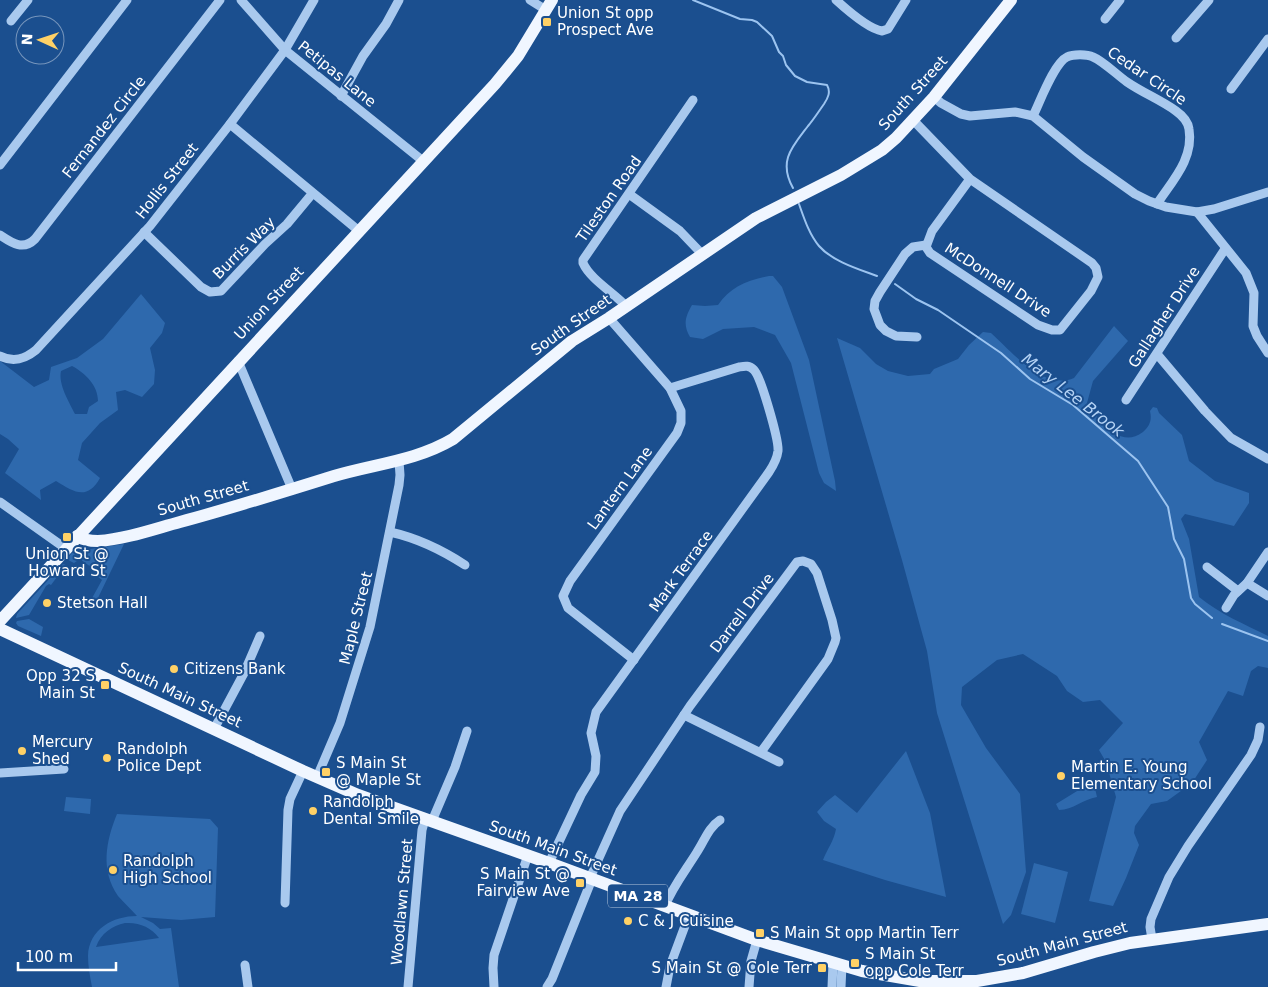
<svg xmlns="http://www.w3.org/2000/svg" width="1268" height="987" viewBox="0 0 1268 987" font-family="'DejaVu Sans',sans-serif">
<style>
.green{fill:#2e69ad;fill-rule:evenodd}
.lines{fill:none;stroke-linecap:round;stroke-linejoin:round}
.stream{stroke:#9cc4f0;stroke-width:2}
.minor{stroke:#a9c9ee;stroke-width:9}
.major{stroke:#f0f6ff;stroke-width:12}
.poi-dot{fill:#ffd166;stroke:#1b4f8f;stroke-width:2}
.labels{text-anchor:middle;dominant-baseline:central;stroke-width:4;stroke-linejoin:round;paint-order:stroke}
.shield{fill:#1b4f8f;stroke:#bbcadd;stroke-width:1}
.shield-label{font-size:14px;font-weight:bold;fill:#fff}
.poi-label{font-size:15px;fill:#fff;stroke:#1b4f8f;text-anchor:start}
.street-label{font-size:15px;fill:#fff;stroke:#1b4f8f}
.water-label{font-size:16px;font-style:italic;fill:#b5d3f5;stroke:#1b4f8f}
</style>
<rect width="100%" height="100%" fill="#1b4f8f"/>
<g class="green">
<path d="M769,276H773L782,287L809,360L835,481L836,491L824,483L819,473L791,363L775,335L754,327L723,329L703,339L690,337C683,325 685,317 692,305L705,306L718,305C730,287 748,280 769,276Z"/>
<path d="M141,294L165,323L162,333L150,348L155,370L154,384L142,397L125,390L116,392L118,410L100,423L82,443L78,460L100,478C87,501 74,492 56,481L40,490L41,500L5,473L19,449L8,439L0,434V361L34,387L49,380L51,367L77,358L103,339ZM72,366C85,373 98,385 98,401L89,407L87,414H75C69,402 58,384 61,371Z"/>
<path d="M1114,326L1128,341L1093,381L1087,403C1100,420 1119,450 1143,432C1150,426 1152,420 1150,411L1153,407L1157,408L1159,413L1182,435L1189,461L1215,481L1249,493V503L1234,526L1185,514L1181,519L1189,539L1199,597C1220,614 1244,624 1268,636V668L1258,666L1251,671L1243,696L1228,691L1199,742L1207,760L1192,783L1167,801L1151,804L1135,826L1134,833L1139,845L1126,878L1113,906L1089,901L1116,797L1106,762L1099,750L1123,723L1100,700L1083,702L1067,691L1057,676L1023,654L997,660L962,687L961,705L986,748L1020,794L1026,872L1011,915L1003,924L937,713L927,651L902,560L837,338L860,348L876,364L888,371L908,376L930,374L934,369L958,359L969,345L983,332L991,333C1012,352 1044,391 1074,378Z"/>
<path d="M124,544L96,602L91,600L102,580L97,576L99,573L80,559L74,563L66,559L72,553L77,551Z"/>
<path d="M63,564L66,565L51,585L49,584L46,586L29,615L16,618L17,614Z"/>
<path d="M29,619L43,627L41,636L18,626L16,623L17,621Z"/>
<path d="M906,751L930,813L946,897L885,880L823,860C827,849 834,841 836,829L824,821L817,812L826,802L835,795L857,813Z"/>
<path d="M1093,780L1097,797C1083,799 1073,810 1059,810L1056,804L1082,788H1086L1085,782Z"/>
<path d="M66,797L91,799L90,814L64,811Z"/>
<path d="M117,814L210,819L218,828L215,917L181,920L141,917L153,923L160,929L171,928L179,987H92C90,977 88,966 88,956C89,929 113,916 137,916C131,909 124,903 118,896C100,870 106,841 117,814ZM125,923C139,922 151,927 159,938L96,947C101,933 112,926 125,923Z"/>
<path d="M1034,863L1068,872L1055,923L1021,914Z"/>
</g>
<g class="lines">
<g class="stream">
<path d="M693,0L740,19L752,20L757,22L772,36L779,52L783,56L786,65L795,76L807,82L827,85C831,92 828,98 824,104C819,111 814,119 808,126C792,147 778,161 793,188"/>
<path d="M799,204C804,218 809,234 819,246C832,261 858,269 877,276"/>
<path d="M895,284L916,299L938,310L1001,353L1030,379L1073,405L1138,461L1168,507L1174,539L1184,559L1191,598L1195,604L1212,618"/>
<path d="M1222,624L1268,641"/>
</g>
<g class="minor">
<path d="M241,0L285,50L423,161"/>
<path d="M530,0L546,10"/>
<path d="M836,0C847,10 869,29 882,31L888,29L906,0"/>
<path d="M1105,19L1120,0"/>
<path d="M11,21L28,0"/>
<path d="M1176,38L1209,0"/>
<path d="M1231,89L1268,39"/>
<path d="M341,96L363,56L386,24L399,0"/>
<path d="M934,97L941,103L961,114L970,116L1015,112L1033,116L1083,157L1135,194L1149,201L1166,207L1197,212L1214,209L1268,192"/>
<path d="M1033,116C1040,102 1054,63 1067,57C1073,54 1087,54 1093,57C1103,61 1117,75 1127,82C1143,93 1161,100 1176,111C1183,116 1188,122 1189,129C1194,159 1172,181 1157,204"/>
<path d="M913,120L970,179L1092,263L1096,268L1098,277L1091,291L1060,330H1052L1038,325L930,253L926,247L932,231L970,179"/>
<path d="M230,124L359,231"/>
<path d="M0,165L127,0"/>
<path d="M629,194L680,231L703,255"/>
<path d="M1197,212L1246,273L1254,293L1253,326L1257,336L1268,353"/>
<path d="M144,232L201,287L210,292L221,291L265,244L287,224L312,194"/>
<path d="M0,235C12,243 23,251 35,239L220,0"/>
<path d="M626,306C614,293 590,279 583,263V260L693,100"/>
<path d="M609,318L670,388L681,411V423L677,433L570,581L563,596L568,608L634,660"/>
<path d="M917,337L896,336L886,331L880,325L874,309L875,301L880,292L905,254L913,247L926,245"/>
<path d="M1157,354L1205,411L1231,438L1268,459"/>
<path d="M0,356C14,363 25,359 36,350L150,226L230,124L285,50L314,0"/>
<path d="M238,361L292,489"/>
<path d="M1126,400L1225,249"/>
<path d="M0,502L65,548"/>
<path d="M390,532C417,538 442,550 465,565"/>
<path d="M1207,567L1238,591"/>
<path d="M1247,583L1268,596"/>
<path d="M1226,608L1234,595L1247,583L1268,552"/>
<path d="M684,715L779,762"/>
<path d="M214,729L244,673L260,636"/>
<path d="M0,773L64,769"/>
<path d="M317,777L340,723L370,627L399,485L400,475L399,461"/>
<path d="M432,821L455,767L467,731"/>
<path d="M549,863L581,795L595,772L596,756L591,733L596,712L769,472C773,466 777,459 778,451C779,440 761,377 754,370C749,365 745,366 739,367L670,388"/>
<path d="M590,878L620,811L690,706L797,562L803,561L811,564L817,573L832,620L836,638L835,642L828,659L761,752"/>
<path d="M285,903L288,810L290,799L303,771"/>
<path d="M665,906C673,886 686,870 697,852C705,840 708,828 720,820"/>
<path d="M1152,939L1150,927L1151,919L1169,877L1188,846L1251,755L1258,740L1260,727"/>
<path d="M245,965L248,987"/>
<path d="M408,987L422,830L425,819"/>
<path d="M494,987L493,968L494,955L528,855"/>
<path d="M547,987L552,979L592,879"/>
<path d="M666,987L670,966L689,915"/>
<path d="M749,987L751,961L757,940"/>
<path d="M832,987L833,963"/>
<path d="M841,987L842,965"/>
</g>
<g class="major">
<path d="M77,536C83,540 91,541 98,541C126,539 154,529 180,522C232,508 283,492 334,476C374,464 416,461 453,439L572,341L609,318L756,218L841,175L882,150L896,138L934,97L1011,0"/>
<path d="M0,621C164,441 329,262 495,84L518,56L552,0"/>
<path d="M0,629L303,771L358,795L549,863L757,940L862,971L920,981H977L1023,973L1094,952L1130,943L1268,924"/>
</g>
</g>
<g class="poi-dot">
<rect x="542" y="17" width="10" height="10" rx="2.5"/>
<rect x="62" y="532" width="10" height="10" rx="2.5"/>
<circle cx="47" cy="603" r="5"/>
<circle cx="174" cy="669" r="5"/>
<rect x="100" y="680" width="10" height="10" rx="2.5"/>
<circle cx="22" cy="751" r="5"/>
<circle cx="107" cy="758" r="5"/>
<rect x="321" y="767" width="10" height="10" rx="2.5"/>
<circle cx="1061" cy="776" r="5"/>
<circle cx="313" cy="811" r="5"/>
<circle cx="113" cy="870" r="5"/>
<rect x="575" y="878" width="10" height="10" rx="2.5"/>
<circle cx="628" cy="921" r="5"/>
<rect x="755" y="928" width="10" height="10" rx="2.5"/>
<rect x="850" y="958" width="10" height="10" rx="2.5"/>
<rect x="817" y="963" width="10" height="10" rx="2.5"/>
</g>
<g class="labels">
<rect class="shield" x="608" y="884.5" width="60" height="23" rx="4"/>
<g class="shield-label">
<text x="638" y="896">MA 28</text>
</g>
<g class="poi-label">
<text x="557" y="13">Union St opp<tspan x="557" dy="17">Prospect Ave</tspan></text>
<text x="67" y="554" text-anchor="middle">Union St @<tspan x="67" dy="17">Howard St</tspan></text>
<text x="57" y="603">Stetson Hall</text>
<text x="184" y="669">Citizens Bank</text>
<text x="95" y="676" text-anchor="end">Opp 32 S<tspan x="95" dy="17">Main St</tspan></text>
<text x="32" y="742">Mercury<tspan x="32" dy="17">Shed</tspan></text>
<text x="117" y="749">Randolph<tspan x="117" dy="17">Police Dept</tspan></text>
<text x="336" y="763">S Main St<tspan x="336" dy="17">@ Maple St</tspan></text>
<text x="1071" y="767">Martin E. Young<tspan x="1071" dy="17">Elementary School</tspan></text>
<text x="323" y="802">Randolph<tspan x="323" dy="17">Dental Smile</tspan></text>
<text x="123" y="861">Randolph<tspan x="123" dy="17">High School</tspan></text>
<text x="570" y="874" text-anchor="end">S Main St @<tspan x="570" dy="17">Fairview Ave</tspan></text>
<text x="638" y="921">C &amp; J Cuisine</text>
<text x="770" y="933">S Main St opp Martin Terr</text>
<text x="865" y="954">S Main St<tspan x="865" dy="17">opp Cole Terr</tspan></text>
<text x="812" y="968" text-anchor="end">S Main St @ Cole Terr</text>
</g>
<g class="street-label">
<text transform="translate(337 74) rotate(39)">Petipas Lane</text>
<text transform="translate(1147 76) rotate(34)">Cedar Circle</text>
<text transform="translate(913 93) rotate(-48)">South Street</text>
<text transform="translate(104 127) rotate(-52)">Fernandez Circle</text>
<text transform="translate(167 181) rotate(-52)">Hollis Street</text>
<text transform="translate(609 199) rotate(-55)">Tileston Road</text>
<text transform="translate(244 248) rotate(-45)">Burris Way</text>
<text transform="translate(998 280) rotate(33)">McDonnell Drive</text>
<text transform="translate(269 303) rotate(-47)">Union Street</text>
<text transform="translate(1164 317) rotate(-57)">Gallagher Drive</text>
<text transform="translate(571 325) rotate(-35)">South Street</text>
<text transform="translate(620 488) rotate(-54)">Lantern Lane</text>
<text transform="translate(203 498) rotate(-16)">South Street</text>
<text transform="translate(681 571) rotate(-54)">Mark Terrace</text>
<text transform="translate(742 613) rotate(-53)">Darrell Drive</text>
<text transform="translate(356 618) rotate(-76)">Maple Street</text>
<text transform="translate(180 695) rotate(25)">South Main Street</text>
<text transform="translate(553 848) rotate(20)">South Main Street</text>
<text transform="translate(402 902) rotate(-85)">Woodlawn Street</text>
<text transform="translate(1062 944) rotate(-15)">South Main Street</text>
</g>
<g class="water-label">
<text transform="translate(1073 395) rotate(38)">Mary Lee Brook</text>
</g>
</g>
<g transform="translate(40 40) rotate(273)"><circle r="24" fill="#1b4f8f" stroke="#7695bc"/>
<path d="M0-4L9 19L0 12L-9 19Z" fill="#ffd166"/>
<text y="-8" font-size="14" font-weight="bold" text-anchor="middle" fill="#ffffff">N</text>
</g>
<path d="M18 962v8h98v-8" fill="none" stroke="#ffffff" stroke-width="2.5"/>
<text x="25" y="962" font-size="15" fill="#ffffff" stroke="#1b4f8f" stroke-width="4" paint-order="stroke">100 m</text>
</svg>
